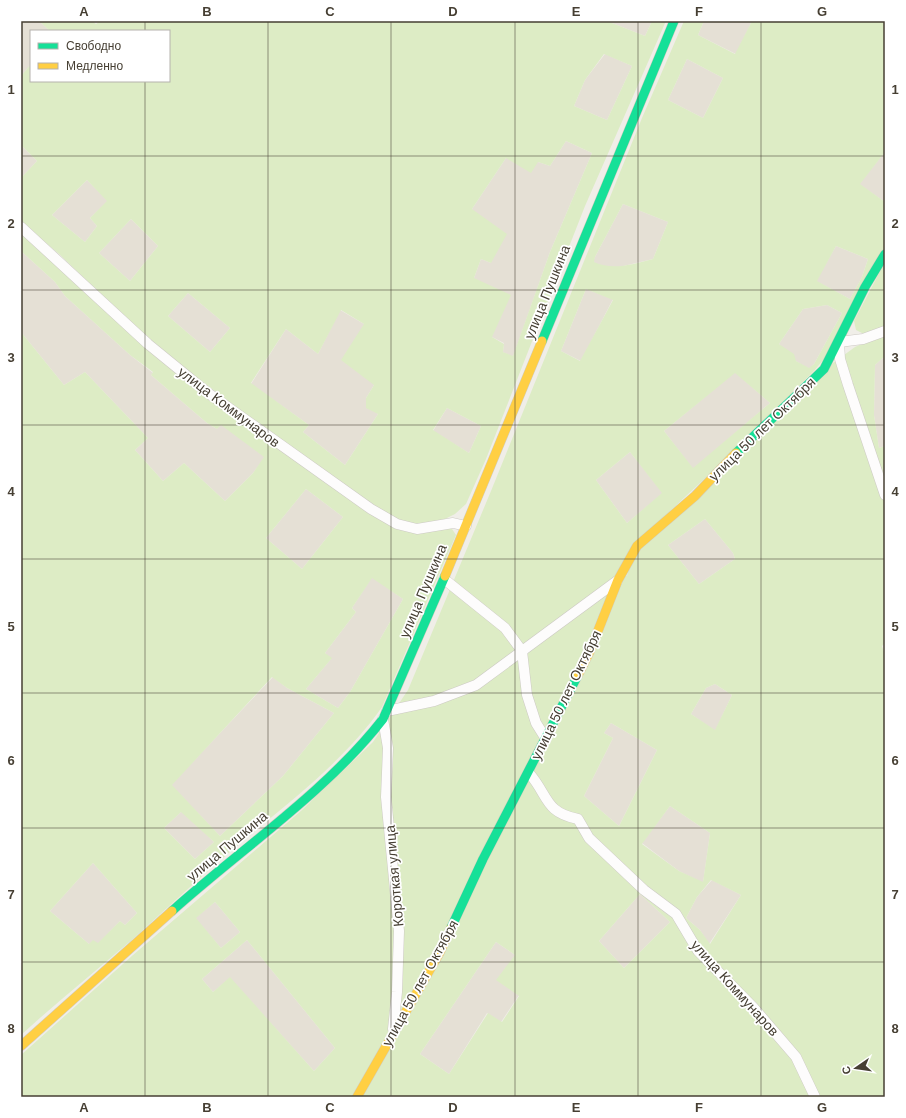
<svg xmlns="http://www.w3.org/2000/svg" width="906" height="1118" viewBox="0 0 906 1118" font-family="Helvetica,sans-serif">
<style>
.residential{fill:#e5e0d5}
.green{fill:#ddecc5;fill-rule:evenodd}
.lines{fill:none;stroke-linecap:round;stroke-linejoin:round}
.street-casing{stroke:#cdcac4;stroke-width:11}
.fast-casing{stroke:#d1ccc0;stroke-width:10}
.slow-casing{stroke:#d1ccc0;stroke-width:10}
.street{stroke:#fdfcfc;stroke-width:10}
.fast{stroke:#16e098;stroke-width:9}
.slow{stroke:#ffcf43;stroke-width:9}
.grid{fill:none;stroke:#463f33;stroke-width:1;stroke-opacity:0.55}
.labels{text-anchor:middle;dominant-baseline:central;stroke-width:3.5;stroke-linejoin:round;paint-order:stroke}
.street-label{font-size:14px;fill:#463f33;stroke:#fff}
.neatline{fill:none;stroke:#463f33;stroke-width:1.5}
.grid-label{font-size:13px;text-anchor:middle;font-weight:bold;fill:#463f33}
</style>
<rect width="100%" height="100%" fill="#f0eee8"/>
<g class="residential">
<path d="M21,21H39L50,31H31V64L21,76Z"/>
<path d="M607,21H652L645,36Z"/>
<path d="M704,21H752L736,54L698,35Z"/>
<path d="M605,54L632,66L607,120L574,106L585,80Z"/>
<path d="M687,59L723,78L703,118L668,100Z"/>
<path d="M566,141L592,153L550,252L513,357L503,352L504,343L492,337L474,278L481,259L491,263L472,209L506,158L538,162L550,166Z"/>
<path d="M21,145L37,161L21,178Z"/>
<path d="M885,152V202L859,184Z"/>
<path d="M87,180L108,201L90,218L97,226L85,242L52,215Z"/>
<path d="M623,204L668,222L653,259L615,268L602,266L593,262L595,257Z"/>
<path d="M131,219L158,246L130,281L99,253Z"/>
<path d="M836,246L868,259L862,277L850,299L816,281Z"/>
<path d="M21,251L55,282L65,296L130,355L153,373L151,375L207,423L217,429L221,424L265,457L253,473L225,501L184,463L163,481L135,450L148,438L85,372L64,385L21,332Z"/>
<path d="M586,289L613,299L581,361L561,351Z"/>
<path d="M188,293L230,328L210,352L168,316Z"/>
<path d="M827,305L842,313L814,364L809,369L796,361L779,344L803,309Z"/>
<path d="M340,310L364,324L374,385L366,398L378,414L345,465L303,432L309,425L251,384L286,329L318,354Z"/>
<path d="M885,356V446L879,448L874,415L875,365Z"/>
<path d="M735,372L770,403L693,469L664,431Z"/>
<path d="M447,408L481,426L469,453L433,431Z"/>
<path d="M630,452L663,493L627,523L596,480Z"/>
<path d="M306,489L343,517L302,569L266,538Z"/>
<path d="M705,519L733,553L735,559L699,584L668,545Z"/>
<path d="M372,577L403,599L350,692L338,708L306,689L331,659L325,653L356,612L352,608Z"/>
<path d="M273,677L287,688L334,713L283,776L220,836L171,785Z"/>
<path d="M715,684L732,695L715,731L691,714L706,688Z"/>
<path d="M611,723L657,750L619,826L584,796L613,738L604,733Z"/>
<path d="M670,806L710,833L703,883L679,871L642,843Z"/>
<path d="M182,811L214,842L195,859L164,828Z"/>
<path d="M93,863L137,913L125,925L120,921L98,944H89L50,911Z"/>
<path d="M712,880L741,895L709,944L700,930L686,918L697,897Z"/>
<path d="M640,894L670,922L624,968L599,941Z"/>
<path d="M215,902L240,932L221,948L195,918Z"/>
<path d="M247,940L335,1048L314,1071L230,978L213,992L202,979Z"/>
<path d="M496,942L515,955L512,961L519,995L501,1022L487,1013L449,1074L420,1054Z"/>
</g>
<g class="green">
<path d="M39,21H92L96,24L100,21H607L645,36L652,21H666L585,206L486,459L466,504L455,514L437,523L418,525L398,521L373,506L272,435L150,341L59,254L21,222V178L37,161L21,145V76L31,64V81H169V31H50ZM604,54L632,66L607,120L574,106L585,80ZM566,141L592,153L550,252L513,356L503,352L504,344L492,337L511,295L474,278L481,259L491,263L507,234L472,209L506,158L531,173L538,162L550,166ZM87,180L107,201L90,218L97,226L85,242L52,215ZM131,219L158,246L130,281L99,253ZM188,293L230,328L210,352L168,316ZM341,310L364,324L341,360L374,385L366,398V408L378,414L345,465L303,432L309,425L251,383L286,329L318,354ZM447,408L481,426L469,453L433,430Z"/>
<path d="M684,21H704L698,35L735,54L752,21H885V152L860,184L885,202V247L860,292L833,348L814,371L735,450L634,545L620,569L627,576L629,567L641,548L702,492L833,363L855,347L885,333V356L875,365L874,415L879,448L885,446V643L882,646L885,655V1097H816L797,1055L753,1004L716,969L698,948L677,914L644,888L590,836L579,818L575,816L572,820L578,824L586,838L641,889L674,916L694,950L708,967L751,1007L795,1058L813,1097H394L391,1095L389,1097H21V1055L133,955L302,810L373,742L408,690L491,491L642,118ZM687,59L723,78L703,118L668,100ZM623,204L668,222L653,259C633,264 613,271 594,262L595,257ZM836,246L868,259L862,277L850,299L817,281ZM586,289L613,300L580,361L561,351ZM827,305L842,313L814,364L809,368L796,361L794,354L779,344L803,309ZM735,373L770,403L693,468L664,431ZM630,452L662,493L627,523L596,480ZM705,519L733,553L735,559L699,584L668,545ZM715,684L732,695L715,730L691,714L706,688ZM611,723L657,750L619,826L584,796L613,738L604,733ZM670,806L710,833L703,882L679,871L642,844ZM711,880L741,895L710,944L700,930L686,918L697,897ZM640,894L670,922L624,968L599,941ZM215,902L240,932L221,948L196,918ZM247,940L335,1048L314,1071L230,977L213,992L202,979ZM496,942L515,955L496,980L519,996L502,1022L488,1013L449,1074L420,1054Z"/>
<path d="M21,234L44,252L142,344L390,525L452,529L456,535L382,707C342,764 284,806 231,851C198,879 166,909 134,938C97,970 58,1001 21,1035V332L64,385L85,372L148,438L135,450L163,481L184,463L225,501L253,473L264,457L221,425L217,429L207,423L151,375L153,372L130,355L65,296L55,282L21,251ZM306,489L343,517L302,569L266,538ZM372,578L403,599L350,692L338,708L306,689L332,658L325,653L356,612L352,608ZM272,677L287,688L334,713L283,776L220,836L172,785ZM181,812L214,842L195,859L164,828ZM93,863L137,913L125,925L120,921L98,943L93,940L89,944L50,911Z"/>
<path d="M885,262V326L864,334L856,330L854,321Z"/>
</g>
<g class="lines">
<g class="street-casing">
<g id="street">
<path d="M21,227L148,344L208,393L371,509L397,524L417,529L453,523L466,526"/>
<path d="M885,331L863,339L839,342L840,359L848,385L885,495"/>
<path d="M444,579L505,628L522,651L527,695L536,723L546,739"/>
<path d="M387,711L434,701L476,685L617,581"/>
<path d="M383,719L388,748L386,797L399,931L397,992L393,1029"/>
<path d="M529,773C549,796 544,812 578,819L589,838L644,890L676,914L698,951L753,1007L796,1057L815,1097"/>
</g>
</g>
<g class="fast-casing">
<g id="fast">
<path d="M542,341L674,21"/>
<path d="M736,453L824,369L865,287L885,254"/>
<path d="M172,911C241,849 326,792 383,719L445,576"/>
<path d="M451,928L483,859L578,675"/>
</g>
</g>
<g class="slow-casing">
<g id="slow">
<path d="M445,576L542,341"/>
<path d="M578,675L590,651L618,580L637,546L695,496L736,453"/>
<path d="M21,1046L172,911"/>
<path d="M357,1097L440,952L451,928"/>
</g>
</g>
<use href="#street" class="street"/>
<use href="#fast" class="fast"/>
<use href="#slow" class="slow"/>
</g>
<path class="grid" d="M145,21V31M268,21V1097M391,21V1097M515,21V1097M638,21V1097M761,21V1097M145,81V1097M21,156H885M21,290H885M21,425H885M21,559H885M21,693H885M21,828H885M21,962H885"/>
<g class="labels">
<g class="street-label">
<text transform="translate(547 292) rotate(-68)">улица Пушкина</text>
<text transform="translate(229 407) rotate(37)">улица Коммунаров</text>
<text transform="translate(762 429) rotate(-44)">улица 50 лет Октября</text>
<text transform="translate(423 591) rotate(-67)">улица Пушкина</text>
<text transform="translate(566 695) rotate(-64)">улица 50 лет Октября</text>
<text transform="translate(227 846) rotate(-40)">улица Пушкина</text>
<text transform="translate(394 876) rotate(-95)">Короткая улица</text>
<text transform="translate(420 983) rotate(-61)">улица 50 лет Октября</text>
<text transform="translate(735 988) rotate(48)">улица Коммунаров</text>
</g>
</g>
<rect width="906" height="1118" fill="none" stroke="#ffffff" stroke-width="44"/>
<rect x="30" y="30" width="140" height="52" fill="#ffffff" stroke="#b5b2ad"/>
<rect x="38" y="43" width="20" height="6" fill="#16e098" stroke="#b5b2ad"/>
<text x="66" y="50" font-size="12" fill="#463f33">Свободно</text>
<rect x="38" y="63" width="20" height="6" fill="#ffcf43" stroke="#b5b2ad"/>
<text x="66" y="70" font-size="12" fill="#463f33">Медленно</text>
<g transform="translate(856 1068) rotate(257)" stroke="#ffffff" stroke-width="3" paint-order="stroke">
<path d="M0-3L7 15L0 10L-7 15Z" fill="#463f33"/>
<text y="-6" font-size="11" font-weight="bold" text-anchor="middle" fill="#463f33">С</text>
</g>
<rect x="22" y="22" width="862" height="1074" class="neatline"/>
<g class="grid-label">
<text x="84" y="16">A</text>
<text x="207" y="16">B</text>
<text x="330" y="16">C</text>
<text x="453" y="16">D</text>
<text x="576" y="16">E</text>
<text x="699" y="16">F</text>
<text x="822" y="16">G</text>
<text x="11" y="94">1</text>
<text x="895" y="94">1</text>
<text x="11" y="228">2</text>
<text x="895" y="228">2</text>
<text x="11" y="362">3</text>
<text x="895" y="362">3</text>
<text x="11" y="496">4</text>
<text x="895" y="496">4</text>
<text x="11" y="631">5</text>
<text x="895" y="631">5</text>
<text x="11" y="765">6</text>
<text x="895" y="765">6</text>
<text x="11" y="899">7</text>
<text x="895" y="899">7</text>
<text x="11" y="1033">8</text>
<text x="895" y="1033">8</text>
<text x="84" y="1112">A</text>
<text x="207" y="1112">B</text>
<text x="330" y="1112">C</text>
<text x="453" y="1112">D</text>
<text x="576" y="1112">E</text>
<text x="699" y="1112">F</text>
<text x="822" y="1112">G</text>
</g>
</svg>
